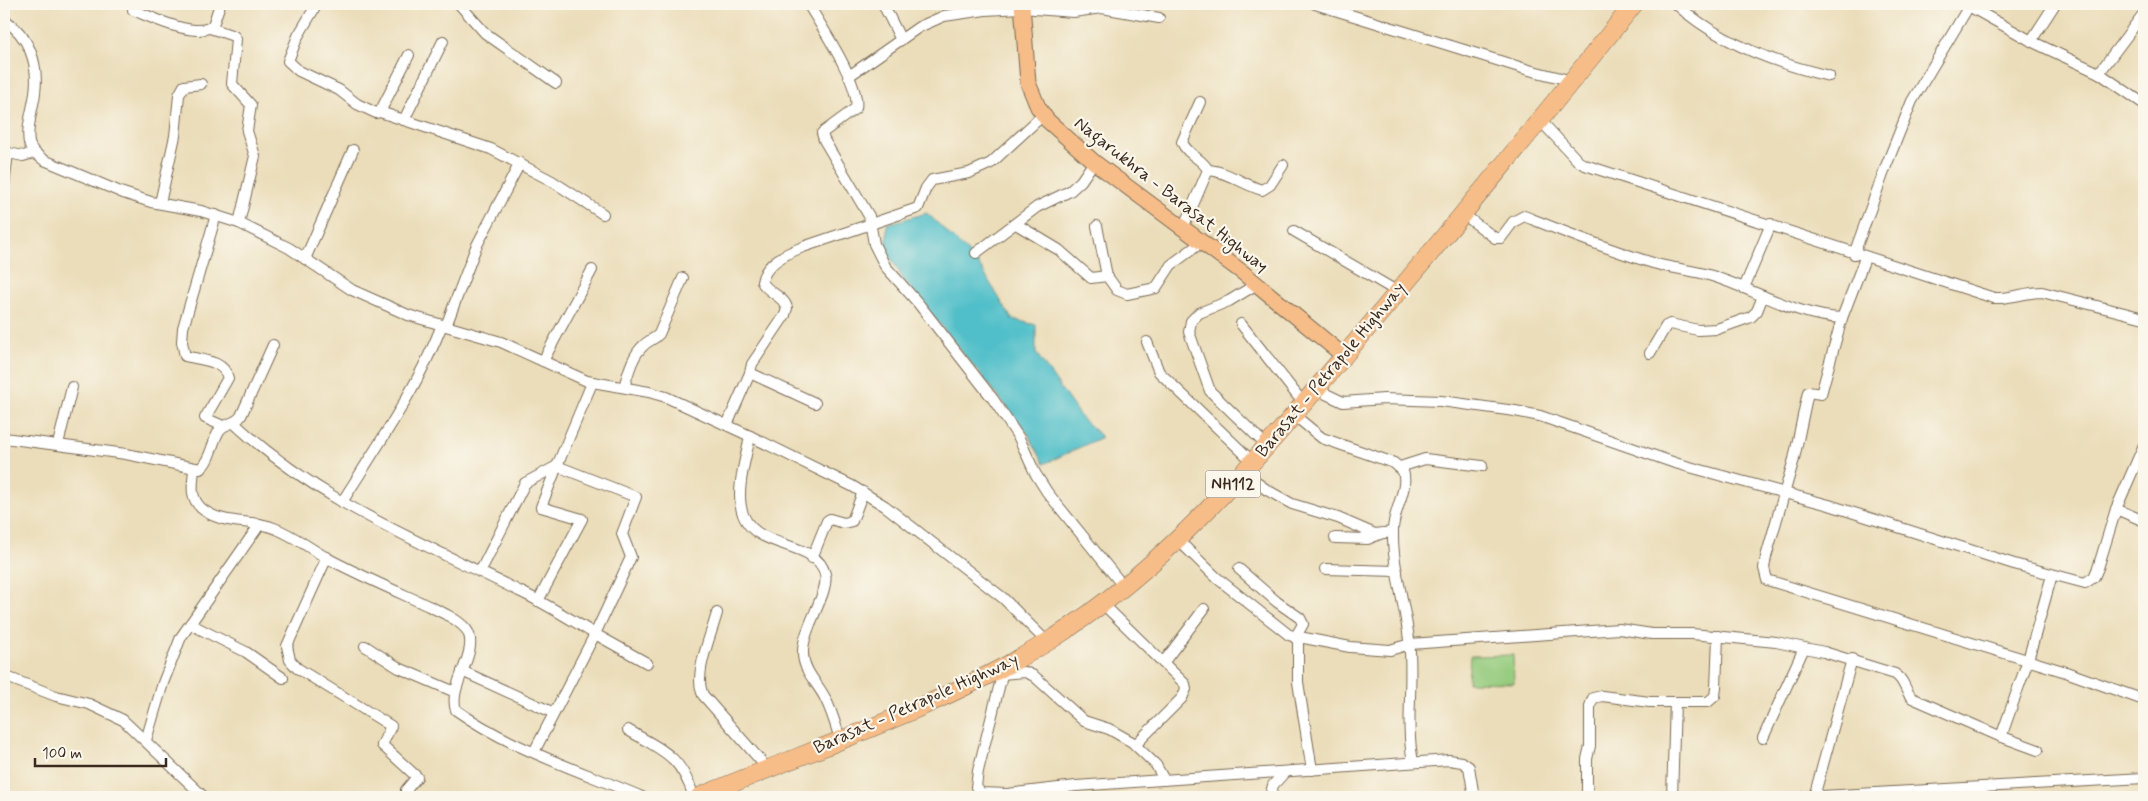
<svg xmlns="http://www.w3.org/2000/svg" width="2148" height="801" viewBox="0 0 2148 801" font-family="Mynerve,sans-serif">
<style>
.green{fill:#94cb7d;stroke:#687a4e}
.water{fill:#51bfc9;stroke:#467474}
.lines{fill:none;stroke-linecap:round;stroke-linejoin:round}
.street-casing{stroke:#796954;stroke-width:12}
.primary-casing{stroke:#796954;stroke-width:17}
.highway-casing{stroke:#796954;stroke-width:19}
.street{stroke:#fff;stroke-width:10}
.primary{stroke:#f7bd88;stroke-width:15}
.highway{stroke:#f7bd88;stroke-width:18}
.labels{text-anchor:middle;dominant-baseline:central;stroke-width:4.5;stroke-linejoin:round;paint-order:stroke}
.shield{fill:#fbf7ec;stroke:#75685c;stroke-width:1}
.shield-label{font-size:16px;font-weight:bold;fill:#3b2a1e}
.street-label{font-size:18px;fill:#3b2a1e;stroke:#fbf7ec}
</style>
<rect width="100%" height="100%" fill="#fbf7ec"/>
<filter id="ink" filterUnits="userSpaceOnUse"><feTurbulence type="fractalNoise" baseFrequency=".02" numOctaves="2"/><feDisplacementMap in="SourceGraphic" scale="10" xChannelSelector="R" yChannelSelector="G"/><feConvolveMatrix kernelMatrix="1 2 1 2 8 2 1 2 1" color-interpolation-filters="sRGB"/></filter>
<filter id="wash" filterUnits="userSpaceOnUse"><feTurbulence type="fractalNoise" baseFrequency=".0096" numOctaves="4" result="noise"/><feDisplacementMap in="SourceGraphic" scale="20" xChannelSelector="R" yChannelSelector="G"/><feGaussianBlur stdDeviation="1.12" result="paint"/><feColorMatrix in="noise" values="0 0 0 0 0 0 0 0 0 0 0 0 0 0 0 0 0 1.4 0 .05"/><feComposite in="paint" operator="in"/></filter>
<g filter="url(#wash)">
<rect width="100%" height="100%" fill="#ebddb9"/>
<path class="green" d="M1513,655L1514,683L1468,682L1470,656Z"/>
<path class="water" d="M927,213L976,260L1012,319L1036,325V353L1082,419L1102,437L1044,464L1027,432L903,279L887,251V224Z"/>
</g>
<g filter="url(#ink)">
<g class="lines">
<g class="street-casing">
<g id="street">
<path d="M317,4L298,36L288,61L299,71L339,90L357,104L376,113L380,112L409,55"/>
<path d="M361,4H371"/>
<path d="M459,4L485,33L556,83"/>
<path d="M808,4C821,26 861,85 856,108L822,133L824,140L869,216L874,244L885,266L918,303L993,399L1019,438L1035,473L1047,492L1124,587"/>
<path d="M883,4L901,40"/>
<path d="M1315,4L1529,70L1573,81"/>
<path d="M1676,4C1718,42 1774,63 1829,76"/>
<path d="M1965,4L2035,43L2099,73L2144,104"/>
<path d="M133,10C151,17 198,40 213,25L220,4"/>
<path d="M4,20C29,35 39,64 35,93C33,109 26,127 29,143C31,151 38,156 44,160L123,193L151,202L201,211L239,223L289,248L352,290L408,315L501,342L587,381L649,392L666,397L750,436L852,486L885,506L1003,598L1047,642"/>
<path d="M210,28L234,36L236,39L232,84L251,105L247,131L255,156L239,223"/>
<path d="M2031,41L2055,4"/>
<path d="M2099,73L2144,13"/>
<path d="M849,76L919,27L944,16L985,10L1022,8L1073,12L1102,8L1159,18"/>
<path d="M380,112L491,149L552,181L603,214"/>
<path d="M404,120L443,41"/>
<path d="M1540,120L1579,162L1585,165L1994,298C2010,299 2026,292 2042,292L2144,318"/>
<path d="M4,152L23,156L34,153"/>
<path d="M1208,170C1227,171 1244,185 1262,190L1270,185L1283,165"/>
<path d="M4,185L8,153"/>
<path d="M160,203L175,136L179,95L184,86L201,84"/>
<path d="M1463,214L1495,238H1501L1513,222L1524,216C1567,233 1609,250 1653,263C1673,269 1693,270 1712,276C1756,290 1796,316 1842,318"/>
<path d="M216,215L183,328L182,342L185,356C201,360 224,360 228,378L205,418L223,426"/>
<path d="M1016,224L1059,250L1091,278L1107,276L1117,290L1127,294L1156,288L1171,265L1202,242"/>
<path d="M1097,226L1107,276"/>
<path d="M1183,228L1208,170C1202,158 1187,155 1182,142L1200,102"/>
<path d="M1294,231L1398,292"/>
<path d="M976,253L1037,207L1070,191L1081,181L1094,162"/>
<path d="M1854,254L1886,166L1912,101L1969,6"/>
<path d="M1865,258L1842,318L1821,394L1808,392L1794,459L1766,557L1764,568L1767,580L2066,672L2144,700"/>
<path d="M305,259L353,150"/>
<path d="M1257,284L1229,301L1199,313L1191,321L1189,332L1210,391L1267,446"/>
<path d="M1744,288L1771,224"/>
<path d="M1241,324L1304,404"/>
<path d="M446,326L476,247L520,163"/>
<path d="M1147,342L1159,372L1253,462"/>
<path d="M1650,353L1666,326L1670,324L1698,330L1717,329L1751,317L1757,311L1763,296"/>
<path d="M543,361L592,270"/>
<path d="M1320,384L1326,394L1343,402L1384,399L1441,401L1515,411L1540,416L1675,463L1829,505L2014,564L2085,583L2094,577L2098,568L2116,509L2144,445"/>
<path d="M624,387C628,374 632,356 643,346C648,340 654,340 659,334L683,278"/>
<path d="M815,403L750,373L752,364L785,315L787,308C784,296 768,293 762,282C765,263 787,253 803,247L918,208L926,188L932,180L969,173L991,163L1043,115"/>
<path d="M1294,415L1322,438L1394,463L1403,471C1409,490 1393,510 1393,530C1392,567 1405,603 1409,640C1414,680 1405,722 1413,762"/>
<path d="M234,423C319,502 417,540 519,591C545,603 570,619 595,634L534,752"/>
<path d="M727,425L750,373"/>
<path d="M750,436C746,458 737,485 741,507C749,553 816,537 825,574C830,592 802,629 803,653C803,672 819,684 826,700C832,712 836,726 840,739"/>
<path d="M4,438L126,454L200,469C211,460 212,442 219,431C225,422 235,425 241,416L273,345"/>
<path d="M58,444L72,387"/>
<path d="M1400,467L1425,459L1482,466"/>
<path d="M194,469C193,484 189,496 201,508C222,526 251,519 274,528C293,535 309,548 327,558C357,574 389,588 420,602C434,609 456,617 466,629C482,650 447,686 456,710C511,749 579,770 642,797"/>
<path d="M1243,473L1267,490L1292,504L1338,518L1375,534L1393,532"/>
<path d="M342,502C378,445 417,389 442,325"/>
<path d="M2116,509L2144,521"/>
<path d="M1176,538L1217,578L1289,635L1350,647L1390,650L1410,644L1619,629L1652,634H1692L1776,642L1824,652L1895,674C1905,680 1904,690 1912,698L1997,735L2038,750"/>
<path d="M1335,538L1368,539L1380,534"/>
<path d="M327,557L287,646L290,660L297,668L391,726L382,745L417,777L406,790L409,797"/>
<path d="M812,558L827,521L830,519L844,523L852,521L863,492"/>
<path d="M1239,569L1277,602L1300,618L1303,624L1295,638"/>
<path d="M1325,569L1397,571"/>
<path d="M480,572L525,483L557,466L592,383"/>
<path d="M538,601L582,519L541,507L557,466L636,497L622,534L631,557L595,634L647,663"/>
<path d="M1102,603L1185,684L1186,689L1182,698L1135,745"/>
<path d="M717,613C711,636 693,674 703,695L768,769"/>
<path d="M190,624L246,652L283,678"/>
<path d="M1298,639V682L1312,770"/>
<path d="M365,646L399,668L455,692"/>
<path d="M1163,663L1204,609"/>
<path d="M1004,667L978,771L976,787L981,793L1007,794L1076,786L1449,760L1462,762L1469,767L1474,797"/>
<path d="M462,671L554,713"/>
<path d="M1002,674L1025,672L1034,676L1084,721L1109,729L1132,742L1156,765L1164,780"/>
<path d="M4,676L56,696L89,704L123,720L204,797"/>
<path d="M628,730C665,752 680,755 694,797"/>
<path d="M2001,737L2028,660L2052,575"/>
<path d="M1763,738L1804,648"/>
<path d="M146,740L163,683L181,637L260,524"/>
<path d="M1270,797L1273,785L1284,773"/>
<path d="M1587,797V759L1590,746V706L1593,698L1602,696L1650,702H1708L1715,696L1716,688L1718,636"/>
<path d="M1672,797L1675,702"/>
<path d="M1804,797L2144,778"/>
<path d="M1814,797L1852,659"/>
</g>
</g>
<g class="primary-casing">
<path id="primary" d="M1022,4L1028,83L1038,107L1047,120L1094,162L1242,272L1344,356"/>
</g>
<g class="highway-casing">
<path id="highway" d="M699,797C813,749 944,706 1049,641C1170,565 1263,452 1354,344C1449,232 1542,118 1634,4"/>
</g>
<use href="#street" class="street"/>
<use href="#primary" class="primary"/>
<use href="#highway" class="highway"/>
</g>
</g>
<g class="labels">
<rect class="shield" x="1205.5" y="470.5" width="55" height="27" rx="4"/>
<g class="shield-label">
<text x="1233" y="484">NH112</text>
</g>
<g class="street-label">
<text transform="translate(1171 195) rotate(38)">Nagarukhra - Barasat Highway</text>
<text transform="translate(1331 370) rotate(-50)">Barasat - Petrapole Highway</text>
<text transform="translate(916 704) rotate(-24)">Barasat - Petrapole Highway</text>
</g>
</g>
<rect width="2148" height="801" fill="none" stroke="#fbf7ec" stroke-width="20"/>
<path d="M35 758v8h131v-8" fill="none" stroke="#3b2a1e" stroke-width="2.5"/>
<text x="42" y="758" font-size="15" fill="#3b2a1e" stroke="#fbf7ec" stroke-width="4" paint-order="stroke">100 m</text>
</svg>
